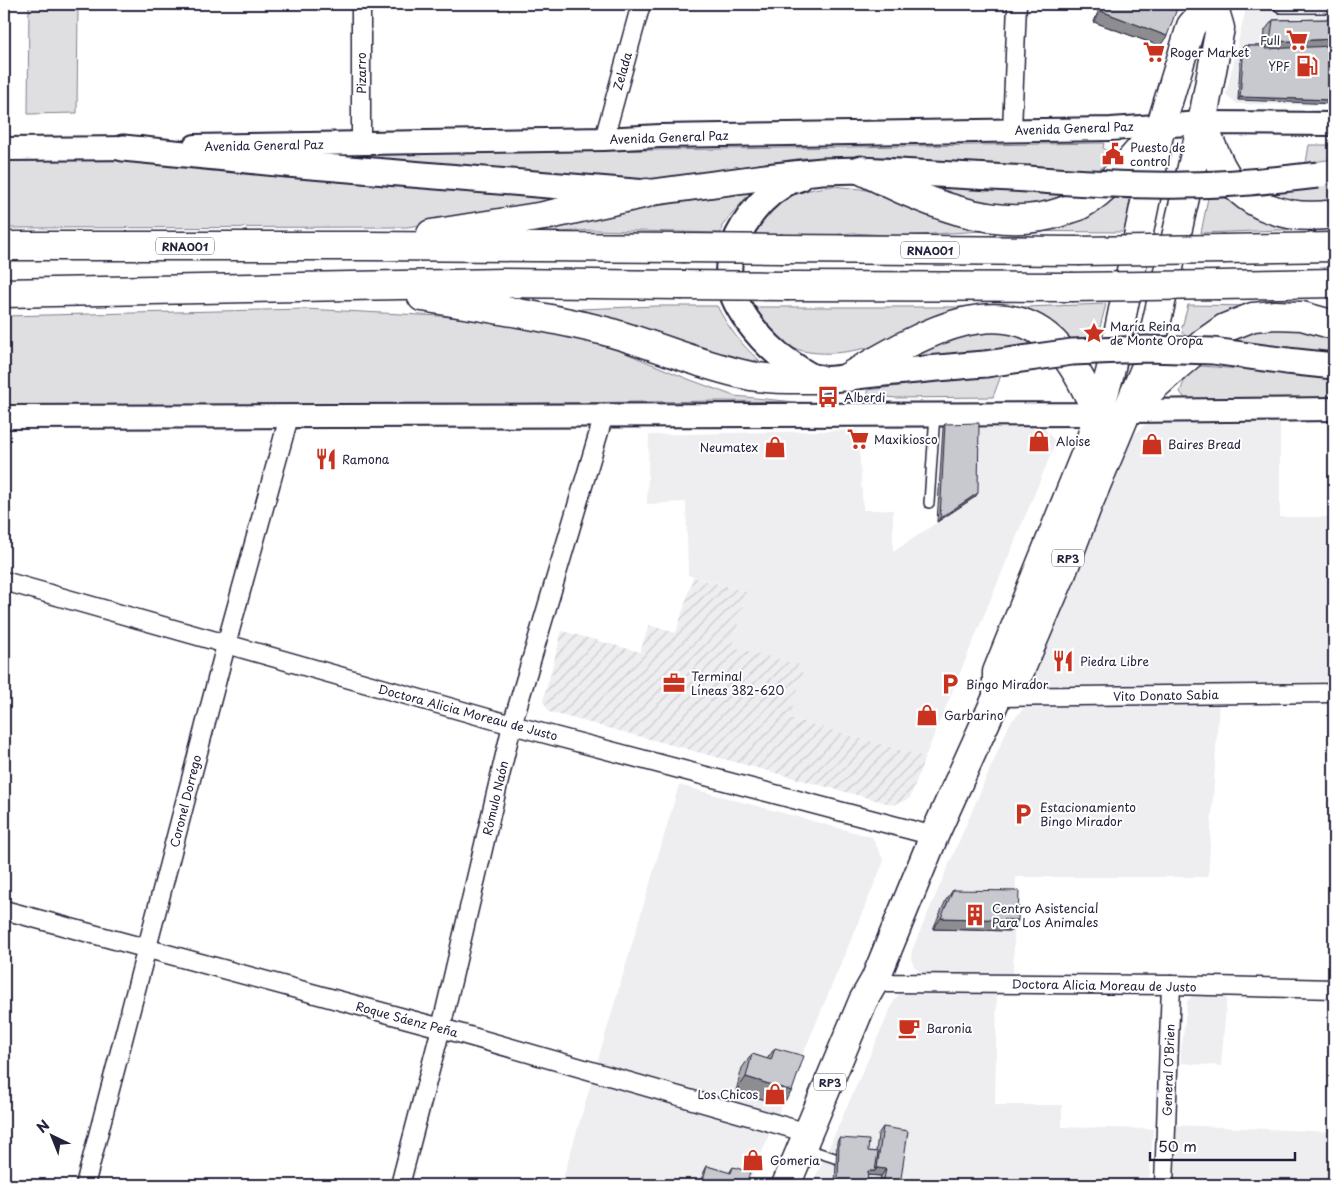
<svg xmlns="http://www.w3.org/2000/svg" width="1338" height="1189" viewBox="0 0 1338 1189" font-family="'Playpen Sans',sans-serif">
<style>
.built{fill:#eeeef1}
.industrial{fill:url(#industrial-furrows)}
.grass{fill:#dfdfe2;stroke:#80808e}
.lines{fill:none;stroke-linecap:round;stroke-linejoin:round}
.service-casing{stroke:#22223b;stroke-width:12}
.minor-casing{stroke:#22223b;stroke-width:21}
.tertiary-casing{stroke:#22223b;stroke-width:26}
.secondary-casing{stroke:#22223b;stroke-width:29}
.primary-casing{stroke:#22223b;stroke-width:31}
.trunk-casing{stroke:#22223b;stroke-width:31}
.motorway-casing{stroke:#22223b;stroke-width:31}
.service{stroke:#fff;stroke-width:9}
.minor{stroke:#fff;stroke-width:18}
.tertiary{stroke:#fff;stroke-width:22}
.secondary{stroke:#fff;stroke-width:25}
.primary{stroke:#fff;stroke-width:28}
.trunk{stroke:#fff;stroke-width:28}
.motorway{stroke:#fff;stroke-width:28}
.secondary-bridge-casing{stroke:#22223b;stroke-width:29;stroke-linecap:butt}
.motorway-bridge-casing{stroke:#22223b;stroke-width:31;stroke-linecap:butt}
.secondary-bridge{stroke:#fff;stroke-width:25}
.motorway-bridge{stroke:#fff;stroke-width:28}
.wall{fill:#acacb2;stroke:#22223b}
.shaded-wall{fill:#8c8c91;stroke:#22223b}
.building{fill:#c8c8cf;stroke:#22223b}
.labels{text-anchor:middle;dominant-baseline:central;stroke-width:4;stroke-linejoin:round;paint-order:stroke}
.shield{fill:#fff;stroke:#646476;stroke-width:1}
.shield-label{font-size:11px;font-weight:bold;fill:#22223b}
.poi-label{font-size:12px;fill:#22223b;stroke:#fff;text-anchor:start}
.street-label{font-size:12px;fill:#22223b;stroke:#fff}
</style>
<defs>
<pattern id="industrial-furrows" width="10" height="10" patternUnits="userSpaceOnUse" patternTransform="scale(1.25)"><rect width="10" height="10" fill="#eeeef1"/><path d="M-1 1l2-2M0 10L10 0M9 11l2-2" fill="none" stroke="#ccccd0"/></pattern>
</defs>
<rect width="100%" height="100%" fill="#fff"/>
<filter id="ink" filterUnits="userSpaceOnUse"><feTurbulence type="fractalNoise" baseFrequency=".02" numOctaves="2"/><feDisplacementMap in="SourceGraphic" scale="10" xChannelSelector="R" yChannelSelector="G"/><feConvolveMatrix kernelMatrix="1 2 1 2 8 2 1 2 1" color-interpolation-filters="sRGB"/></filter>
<g filter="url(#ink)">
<g class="built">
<path d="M1247,4H1334V105L1237,104L1226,94Z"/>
<path d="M1280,419V517H1334V681L1041,689L1034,687L1031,683L1030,677L1130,441L1136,433L1145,425L1156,422Z"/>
<path d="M1042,426L1056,442L925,757L790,718L732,647L747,592L688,575L686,502L647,504L649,435L858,430L863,510H893V552L975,497L976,427Z"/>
<path d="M1219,702L1208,877H1016L1013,974L927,973L919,971L914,966L911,959L912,950L1010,723L1025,707L1035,703Z"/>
<path d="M679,785L872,837L884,861L748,1185H561Z"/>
<path d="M906,990L997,991L995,1105H1062V1127L1153,1129L1149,1185H812L895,999L900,993Z"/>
<path d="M1198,994H1227L1221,1066L1180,1063L1187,1002L1192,996Z"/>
<path d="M1175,1125L1334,1132V1185H1170Z"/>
</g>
<path class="industrial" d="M693,577L747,592L732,647L804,666L790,718L925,757L910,798L894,805L549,712L543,701L562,631L640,652L649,625L676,633Z"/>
<g class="grass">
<path d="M29,4H78L77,113L28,114Z"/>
<path d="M1104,143L1103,148L1108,151V162L1095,173L887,157L804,158L662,178L612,182L342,159L341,155Z"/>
<path d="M1309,145H1334V159L1306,163Z"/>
<path d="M4,155H124L595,197L407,227L4,228Z"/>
<path d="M914,181L1075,196L1051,207L993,210Z"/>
<path d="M1334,183V204L1280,201L1272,193Z"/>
<path d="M833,186L861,189L888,195L945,218L1110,198L1130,199L1124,232L983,231L901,236L852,233L820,236L749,234C753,228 757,220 762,215C782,194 806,190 833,186Z"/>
<path d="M749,187V194L722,226L721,233L593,230L541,233L539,227L586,216Z"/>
<path d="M1208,198H1233L1334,228L1201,233Z"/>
<path d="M1106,304L1097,339L1067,341L999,308Z"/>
<path d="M1188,305L1257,306L1234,311L1209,321L1188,339L1181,331Z"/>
<path d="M656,306H717C727,326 742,346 759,360L753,361L728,357L579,315L581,309Z"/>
<path d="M751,307H978C926,327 846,369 790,347C786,345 779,344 776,341C769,335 757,315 751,307Z"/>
<path d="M305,309L440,316L536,326L623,352L688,379L734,396L796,402L723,401L4,410V316Z"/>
<path d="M987,326L1042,344L975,353L892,359Z"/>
<path d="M1269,326L1304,327L1334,336V353L1221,343Z"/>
<path d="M1200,366L1334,376V399L1187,401L1180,392L1186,376Z"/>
<path d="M1003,370L993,397L896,398L868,395V390L978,376Z"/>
</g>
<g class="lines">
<g class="service-casing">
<g id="service">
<path d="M1276,4L1281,8H1334"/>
<path d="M929,503L935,414"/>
<path d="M804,1148L847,1162"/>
</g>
</g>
<g class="minor-casing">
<g id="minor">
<path d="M1012,130L1017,4"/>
<path d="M604,139L641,4"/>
<path d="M361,142V4"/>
<path d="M4,581L512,725L934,836"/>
<path d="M997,697L1334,693"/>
<path d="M4,910L441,1028L808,1133"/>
<path d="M875,980L888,983L1171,985L1334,989"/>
<path d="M85,1185L226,645L289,417"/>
<path d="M400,1185L441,1028L512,725L604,415"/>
<path d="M1164,1185L1171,985"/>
</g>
</g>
<g class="tertiary-casing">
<g id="tertiary">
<path d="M195,146L604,139L660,136L1111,129L1202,123L1334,124"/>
<path d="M4,149L140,148"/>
<path d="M4,417L1098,414L1127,411L1334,409"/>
</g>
</g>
<g class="secondary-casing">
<g id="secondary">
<path d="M123,148L287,164L647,193L766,177L822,171L861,170L1028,179"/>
<path d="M800,178C794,180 788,181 783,185C754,202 725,245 729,279C732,306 758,337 778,354C786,360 810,378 820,379C830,381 854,376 865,375C905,371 945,367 986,364"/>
<path d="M1287,361L1334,366"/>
</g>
</g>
<g class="primary-casing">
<g id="primary">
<path d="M1202,123C1208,137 1214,152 1221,166C1243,208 1290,221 1334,214"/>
<path d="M861,170C920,199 994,235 1061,212C1068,209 1076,208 1082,204C1111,187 1138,151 1160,126"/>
<path d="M1127,411L1147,364L1202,123L1220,28L1213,4"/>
<path d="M1098,414L1110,373L1161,125L1191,26L1210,4"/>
</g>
</g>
<g class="trunk-casing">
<g id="trunk">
<path d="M848,377C908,343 1000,281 1059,348C1076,367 1087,392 1098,414L1089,445L997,672V697"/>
<path d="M786,1185L863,1001L875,980L934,836L997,697L1020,671L1060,578L1087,507L1127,411L1177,366L1205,342L1225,328L1253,317L1275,315L1302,316L1334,325"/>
</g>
</g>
<g class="motorway-casing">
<g id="motorway">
<path d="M431,234L544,216L647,193"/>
<path d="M4,246H365L682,248"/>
<path d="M783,249L1078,251"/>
<path d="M1224,249L1334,247"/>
<path d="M1220,285L1334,283"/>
<path d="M789,286L1071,287"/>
<path d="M4,293L503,283L680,285"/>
<path d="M422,297C483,307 545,316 605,331C654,344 701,366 751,376C773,380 797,379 819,379"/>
</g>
</g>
<use href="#service" class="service"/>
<use href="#minor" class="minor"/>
<use href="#tertiary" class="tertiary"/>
<use href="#secondary" class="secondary"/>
<use href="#primary" class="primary"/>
<use href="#trunk" class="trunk"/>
<use href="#motorway" class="motorway"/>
<g class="secondary-bridge-casing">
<g id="secondary-bridge">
<path d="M1028,179C1080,183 1132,186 1184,185C1229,185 1273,180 1318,175"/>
<path d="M986,364L1072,352L1146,349L1213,351L1287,361"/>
</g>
</g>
<g class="motorway-bridge-casing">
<g id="motorway-bridge">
<path d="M682,248L783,249"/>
<path d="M1078,251L1224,249"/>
<path d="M680,285L789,286"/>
<path d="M1071,287L1220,285"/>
</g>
</g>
<use href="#secondary-bridge" class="secondary-bridge"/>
<use href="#motorway-bridge" class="motorway-bridge"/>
</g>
<g class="wall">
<path d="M1101,4H1172L1160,46L1094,22Z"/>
<path d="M1334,19V43L1332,46L1238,100L1241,49L1244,46H1264L1265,30L1273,20Z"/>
<path d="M945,424L975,497L937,522L943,427Z"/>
<path d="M953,890L1018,920L1011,931L933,929L946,900Z"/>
<path d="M775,1048L782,1105L736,1091L742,1068L752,1054L767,1059Z"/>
<path d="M883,1127L900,1185H879L881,1176L868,1175L835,1185L837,1142L839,1138L868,1151L876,1152L878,1134Z"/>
<path d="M707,1166L729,1173L733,1167L746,1185H699L703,1174Z"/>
</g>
<g class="shaded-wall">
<path d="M1101,11L1167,36L1160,46L1094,22Z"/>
<path d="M1334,39V43L1330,49L1263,52L1270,42Z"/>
<path d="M1240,97L1334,100V104L1238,100Z"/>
<path d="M978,493L975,497L937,522L940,518Z"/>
<path d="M941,918L1018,920L1011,931L933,929Z"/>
<path d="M746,1077L792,1091L782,1105L736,1091Z"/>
<path d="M877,1168L886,1169L881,1176L865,1175L868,1171H875Z"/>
<path d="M703,1181L711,1183L709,1185H700Z"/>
<path d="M838,1181L867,1182L865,1185H835Z"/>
</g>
<g class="building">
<path d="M1104,4H1172L1178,6L1167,36L1101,11Z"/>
<path d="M1334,19V39L1270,42L1273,20Z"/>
<path d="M1244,46H1266L1265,49L1334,46V100L1240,97Z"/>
<path d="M979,423L978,493L940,518L945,424Z"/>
<path d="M953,890L1019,891L1018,920L941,918Z"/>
<path d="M775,1048L804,1056L792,1091L746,1077L752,1054L771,1060Z"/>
<path d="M883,1127L908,1131L900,1185L883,1184L886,1169L877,1168Z"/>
<path d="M839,1138L869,1140L868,1151L878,1152L875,1171H868L867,1182L838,1181Z"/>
<path d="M707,1166L731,1173L733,1167L750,1172L746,1185H710L711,1183L703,1181Z"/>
</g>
</g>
<defs>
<g id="supermarket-bare" transform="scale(1.725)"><path d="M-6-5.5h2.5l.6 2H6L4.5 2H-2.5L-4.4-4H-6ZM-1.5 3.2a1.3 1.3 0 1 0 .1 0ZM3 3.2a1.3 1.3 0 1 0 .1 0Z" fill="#c8321e" stroke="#fff" stroke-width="2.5" paint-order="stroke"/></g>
<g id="fuel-bare" transform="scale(1.725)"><path d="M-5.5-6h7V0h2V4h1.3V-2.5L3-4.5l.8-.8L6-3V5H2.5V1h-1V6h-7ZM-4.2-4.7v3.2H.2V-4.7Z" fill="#c8321e" stroke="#fff" stroke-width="2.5" paint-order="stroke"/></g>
<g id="civic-bare" transform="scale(1.725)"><path d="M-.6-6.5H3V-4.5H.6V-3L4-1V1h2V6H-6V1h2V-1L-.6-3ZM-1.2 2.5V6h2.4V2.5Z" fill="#c8321e" stroke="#fff" stroke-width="2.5" paint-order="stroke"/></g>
<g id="sight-bare" transform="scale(1.725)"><path d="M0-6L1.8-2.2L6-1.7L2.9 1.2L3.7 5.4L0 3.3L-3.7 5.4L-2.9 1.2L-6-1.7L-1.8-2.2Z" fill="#c8321e" stroke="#fff" stroke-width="2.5" paint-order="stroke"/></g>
<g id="bus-bare" transform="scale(1.725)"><path d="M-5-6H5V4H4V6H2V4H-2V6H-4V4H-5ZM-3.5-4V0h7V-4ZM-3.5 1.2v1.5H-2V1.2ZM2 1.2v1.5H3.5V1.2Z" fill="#c8321e" stroke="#fff" stroke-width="2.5" paint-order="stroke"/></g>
<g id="shop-bare" transform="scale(1.725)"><path d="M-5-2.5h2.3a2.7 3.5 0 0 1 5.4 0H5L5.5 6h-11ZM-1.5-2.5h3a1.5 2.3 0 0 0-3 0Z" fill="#c8321e" stroke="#fff" stroke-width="2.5" paint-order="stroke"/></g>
<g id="restaurant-bare" transform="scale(1.725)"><path d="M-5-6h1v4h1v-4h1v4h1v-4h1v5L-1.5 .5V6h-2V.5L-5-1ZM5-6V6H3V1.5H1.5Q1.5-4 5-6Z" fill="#c8321e" stroke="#fff" stroke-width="2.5" paint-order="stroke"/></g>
<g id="office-bare" transform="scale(1.725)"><path d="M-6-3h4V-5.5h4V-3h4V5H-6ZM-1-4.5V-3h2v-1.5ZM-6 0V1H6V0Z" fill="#c8321e" stroke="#fff" stroke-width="2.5" paint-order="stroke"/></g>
<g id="parking-bare" transform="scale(1.725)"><path d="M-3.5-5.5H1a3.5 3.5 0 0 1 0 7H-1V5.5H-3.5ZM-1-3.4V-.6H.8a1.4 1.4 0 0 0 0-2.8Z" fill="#c8321e" stroke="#fff" stroke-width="2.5" paint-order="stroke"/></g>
<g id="building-bare" transform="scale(1.725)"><path d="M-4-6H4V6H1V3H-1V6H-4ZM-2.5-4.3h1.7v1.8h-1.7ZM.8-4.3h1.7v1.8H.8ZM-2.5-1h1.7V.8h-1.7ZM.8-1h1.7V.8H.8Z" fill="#c8321e" stroke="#fff" stroke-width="2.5" paint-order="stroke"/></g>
<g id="cafe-bare" transform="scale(1.725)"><path d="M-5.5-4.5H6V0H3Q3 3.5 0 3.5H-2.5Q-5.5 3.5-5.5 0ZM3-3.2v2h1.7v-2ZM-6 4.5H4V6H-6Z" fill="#c8321e" stroke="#fff" stroke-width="2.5" paint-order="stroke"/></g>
</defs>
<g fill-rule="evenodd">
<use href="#supermarket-bare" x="1297" y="40"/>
<use href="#supermarket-bare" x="1154" y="52"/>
<use href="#fuel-bare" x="1307" y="66"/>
<use href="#civic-bare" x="1113" y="154"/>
<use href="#sight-bare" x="1094" y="333"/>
<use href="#bus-bare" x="828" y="397"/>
<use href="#supermarket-bare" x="858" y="439"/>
<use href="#shop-bare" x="1039" y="441"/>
<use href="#shop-bare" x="1152" y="444"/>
<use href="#shop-bare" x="775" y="447"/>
<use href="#restaurant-bare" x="326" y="459"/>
<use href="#restaurant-bare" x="1063" y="661"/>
<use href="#office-bare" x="674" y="683"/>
<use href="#parking-bare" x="950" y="684"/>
<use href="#shop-bare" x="927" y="715"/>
<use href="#parking-bare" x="1023" y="814"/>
<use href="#building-bare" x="975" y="915"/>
<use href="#cafe-bare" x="909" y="1028"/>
<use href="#shop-bare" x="775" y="1094"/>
<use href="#shop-bare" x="753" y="1160"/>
</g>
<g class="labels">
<g class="shield">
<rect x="156" y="237.5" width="58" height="17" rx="4"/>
<rect x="901" y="241.5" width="58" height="17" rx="4"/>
<rect x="1052" y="549.5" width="32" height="17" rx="4"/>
<rect x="814" y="1073.5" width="32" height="17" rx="4"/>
</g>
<g class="shield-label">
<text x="185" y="246">RNA001</text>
<text x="930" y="250">RNA001</text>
<text x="1068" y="558">RP3</text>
<text x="830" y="1082">RP3</text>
</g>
<g class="poi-label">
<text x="1280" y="40" text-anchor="end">Full</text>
<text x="1170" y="52">Roger Market</text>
<text x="1290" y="66" text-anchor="end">YPF</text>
<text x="1130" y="147">Puesto de<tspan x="1130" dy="14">control</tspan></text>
<text x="1110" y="326">María Reina<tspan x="1110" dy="14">de Monte Oropa</tspan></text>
<text x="844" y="397">Alberdi</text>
<text x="874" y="439">Maxikiosco</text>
<text x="1056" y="441">Aloise</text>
<text x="1168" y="444">Baires Bread</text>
<text x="758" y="447" text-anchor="end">Neumatex</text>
<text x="342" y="459">Ramona</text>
<text x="1080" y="661">Piedra Libre</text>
<text x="691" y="676">Terminal<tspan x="691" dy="14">Líneas 382-620</tspan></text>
<text x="966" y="684">Bingo Mirador</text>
<text x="944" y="715">Garbarino</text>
<text x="1040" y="807">Estacionamiento<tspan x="1040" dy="14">Bingo Mirador</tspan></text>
<text x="992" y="908">Centro Asistencial<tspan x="992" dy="14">Para Los Animales</tspan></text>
<text x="926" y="1028">Baronia</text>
<text x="758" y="1094" text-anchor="end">Los Chicos</text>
<text x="770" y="1160">Gomeria</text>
</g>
<g class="street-label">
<text transform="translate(622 71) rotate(-74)">Zelada</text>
<text transform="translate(361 73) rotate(-90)">Pizarro</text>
<text transform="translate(1074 128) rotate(-2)">Avenida General Paz</text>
<text transform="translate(669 137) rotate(-2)">Avenida General Paz</text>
<text transform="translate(264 145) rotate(-1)">Avenida General Paz</text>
<text transform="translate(1166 695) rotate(-1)">Vito Donato Sabia</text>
<text transform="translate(468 712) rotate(15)">Doctora Alicia Moreau de Justo</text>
<text transform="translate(495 798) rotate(-77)">Rómulo Naón</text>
<text transform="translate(185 801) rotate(-76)">Coronel Dorrego</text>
<text transform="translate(1104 985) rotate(1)">Doctora Alicia Moreau de Justo</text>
<text transform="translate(407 1019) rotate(15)">Roque Sáenz Peña</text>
<text transform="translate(1168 1070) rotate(-88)">General O'Brien</text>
</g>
</g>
<rect width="1338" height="1189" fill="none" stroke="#fff" stroke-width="20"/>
<rect x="10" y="10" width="1318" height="1169" fill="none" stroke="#22223b" stroke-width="2" filter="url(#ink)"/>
<g transform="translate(52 1136) rotate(317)" stroke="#ffffff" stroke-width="4" paint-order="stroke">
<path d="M0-4L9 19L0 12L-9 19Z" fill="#22223b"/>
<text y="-8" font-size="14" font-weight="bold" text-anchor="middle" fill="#22223b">N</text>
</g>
<path d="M1150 1152v8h145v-8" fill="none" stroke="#22223b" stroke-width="2.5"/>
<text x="1158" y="1152" font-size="15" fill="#22223b" stroke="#ffffff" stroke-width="4" paint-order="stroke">50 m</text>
</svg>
